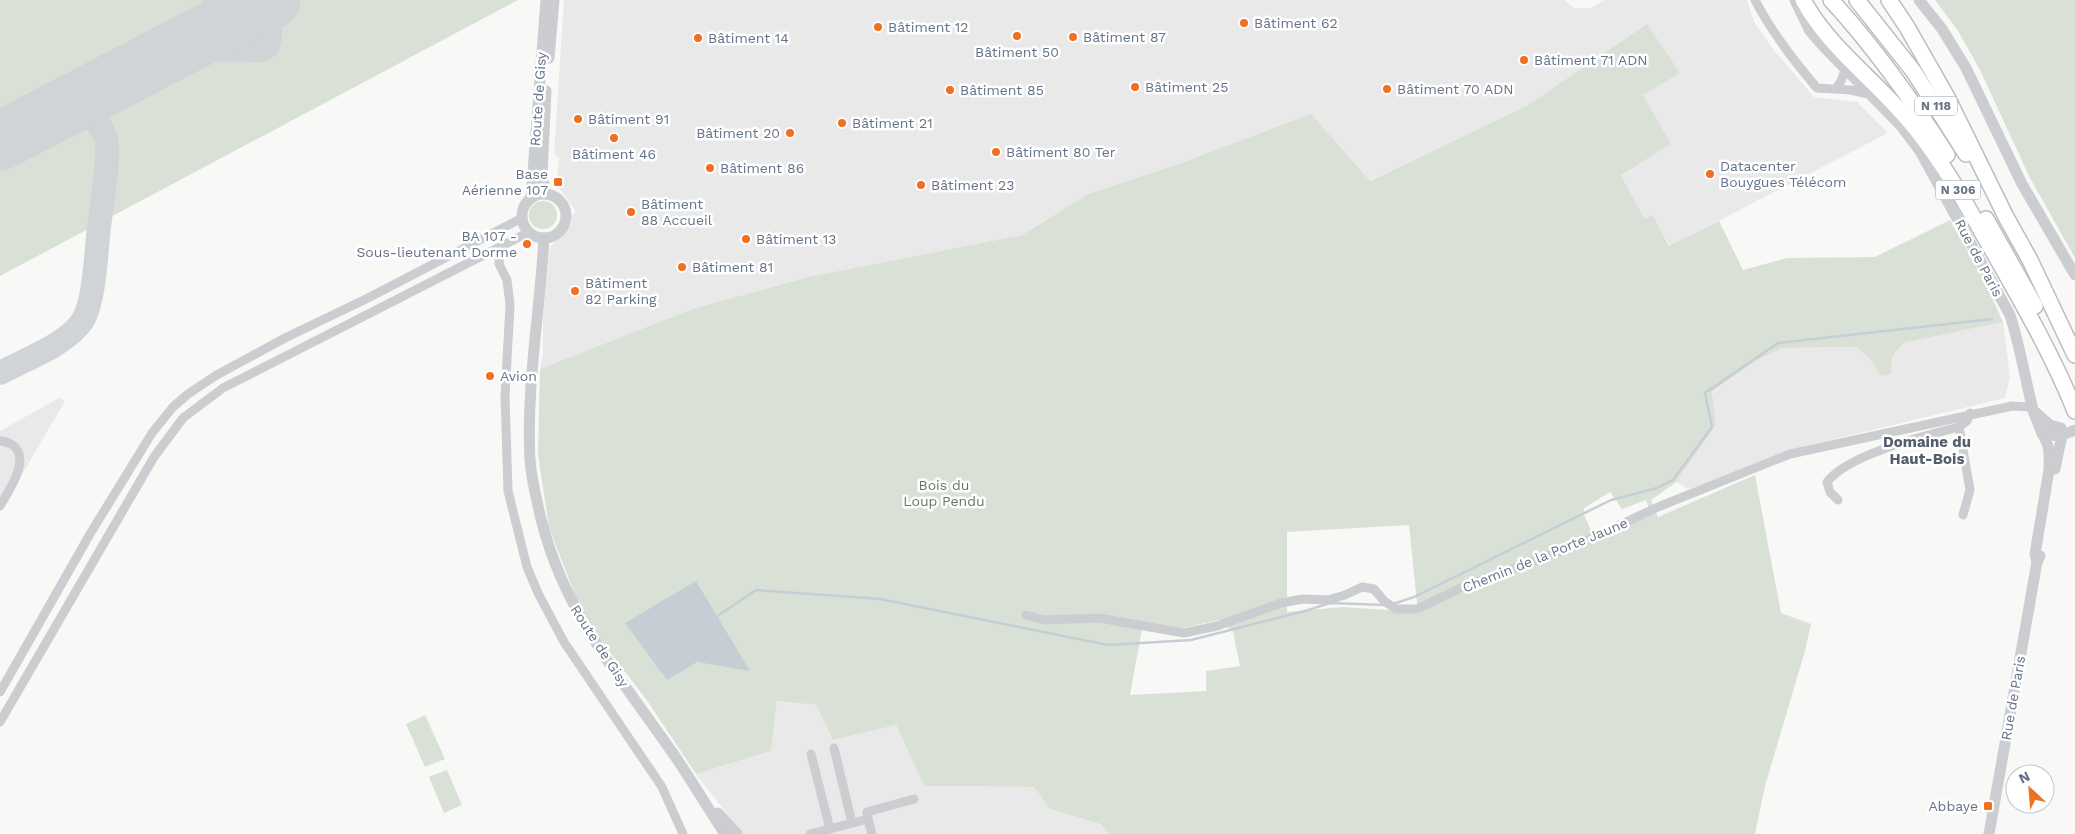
<svg xmlns="http://www.w3.org/2000/svg" width="2075" height="834" viewBox="0 0 2075 834" font-family="'Work Sans',sans-serif">
<style>
.built{fill:#e9e9e9}
.green{fill:#d9e1d6;fill-rule:evenodd}
.water{fill:#c6ced5}
.lines{fill:none;stroke-linecap:round;stroke-linejoin:round}
.stream{stroke:#c6ced5;stroke-width:2.5}
.taxiway{stroke:#d1d4d6;stroke-width:24}
.runway{stroke:#d1d4d6;stroke-width:59}
.trunk-casing{stroke:#babdc1;stroke-width:18}
.minor{stroke:#cbcdd1;stroke-width:9}
.tertiary{stroke:#cbcdd1;stroke-width:11}
.trunk{stroke:#fff;stroke-width:15}
.poi-dot{fill:#ef711f;stroke:#fff;stroke-width:2}
.labels{text-anchor:middle;dominant-baseline:central;stroke-width:5;stroke-linejoin:round;paint-order:stroke}
.shield{fill:#fff;stroke:#939dac;stroke-width:1}
.shield-label{font-size:12px;font-weight:bold;fill:#657389}
.poi-label{font-size:14px;fill:#657389;stroke:#fff;text-anchor:start}
.street-label{font-size:14px;fill:#657389;stroke:#fff}
.park-label{font-size:14px;fill:#627a61;stroke:#fff}
.neighbourhood-label{font-size:15px;font-weight:bold;fill:#545e6d;stroke:#fff}
</style>
<rect width="100%" height="100%" fill="#f8f9f6"/>
<g class="built">
<path d="M564,0H1564L1574,8H1590L1605,0H1747L1754,22L1773,49L1814,97L1857,102L1888,133L1670,246L1653,216L1645,219L1621,174L1643,95L1647,24L1528,105L1369,181L1311,115L1184,162L1088,194L1022,235L808,277L692,309L540,369L543,356V316L550,247L567,231L571,225L572,216L576,211L561,191L559,190L560,180H557L559,158L554,154Z"/>
<path d="M2003,322L2010,378L2005,398L1793,449L1744,470L1689,489L1676,482L1716,425L1712,393L1756,361L1782,348L1856,347L1870,359L1882,376L1891,374L1892,357L1903,343Z"/>
<path d="M59,398L65,401L0,512V431Z"/>
<path d="M777,701L816,705L833,740L896,725L924,786L1034,787L1050,809L1100,824L1110,834H743L696,774L771,751Z"/>
</g>
<g class="green">
<path d="M0,0H518L0,276Z"/>
<path d="M1935,0H2075V258L2030,178L1979,68L1958,31Z"/>
<path d="M1647,24L1680,73L1643,95L1671,144L1621,175L1645,219L1653,215L1669,246L1719,221L1743,270L1787,258L1875,257L1950,220L1983,278L2003,322L1903,343L1892,357L1891,374L1881,376L1870,359L1856,347L1782,348L1756,361L1712,392L1716,425L1676,482L1651,500L1658,517L1755,475L1781,613L1811,624L1805,651L1765,786L1755,834H1110L1100,824L1050,809L1034,787L924,786L896,725L833,740L816,705L777,701L771,751L696,774L646,699L585,620L549,528L538,454L540,369L692,309L808,277L1022,235L1088,194L1184,162L1311,114L1370,181L1528,105ZM1610,492L1622,509L1646,500L1649,509L1593,534L1584,515V508ZM1409,525L1418,612L1343,607L1287,612V532ZM1219,620L1233,632L1240,666L1206,671V691L1130,695L1143,623L1183,628Z"/>
<circle cx="543" cy="215" r="14"/>
<path d="M425,715L445,759L425,767L406,724Z"/>
<path d="M447,770L462,805L444,813L429,777Z"/>
</g>
<path class="water" d="M696,581L750,671L697,662L667,680L625,623Z"/>
<g class="lines">
<g class="stream">
<path d="M1393,604L1414,597L1611,500L1657,488L1673,480L1712,427L1705,393L1778,343L1992,319"/>
<path d="M716,617L756,590L880,599L1108,645L1191,640L1305,611L1330,603L1385,605"/>
</g>
<g class="taxiway">
<path d="M201,37C203,20 207,7 224,0"/>
<path d="M177,49L261,50L268,46C274,28 268,6 248,0"/>
<path d="M0,373C24,360 68,344 83,320C95,299 96,251 99,227C102,201 108,173 107,147C107,141 105,134 102,129C88,108 63,113 43,118"/>
</g>
<path class="runway" d="M0,141L271,0"/>
<g class="trunk-casing">
<g id="trunk">
<path d="M1803,0C1830,50 1880,83 1915,128C1946,166 1969,210 1994,253C2023,304 2053,356 2075,411"/>
<path d="M1831,0C1875,48 1912,100 1947,155"/>
<path d="M1857,0L1914,72L1966,154"/>
<path d="M1889,0L1907,27L1948,99L2006,217L2030,260L2075,355"/>
<path d="M1986,219L2035,306"/>
</g>
</g>
<g class="minor">
<path d="M1755,0C1772,33 1793,60 1817,88L1851,90L1868,94"/>
<path d="M1836,89L1841,81L1845,70"/>
<path d="M500,247L499,264L507,280L510,305L505,396L508,491L527,567L538,593L564,642L662,787L683,834"/>
<path d="M0,441C5,441 7,442 11,444C33,457 8,492 0,506"/>
<path d="M1838,500L1830,492L1827,482C1849,454 1924,436 1959,427"/>
<path d="M1963,515L1970,490L1959,427L1967,421L1970,413"/>
<path d="M1026,615L1044,620L1099,618L1184,633L1217,626L1281,603L1303,599L1328,600L1345,595L1362,587L1374,589L1384,601L1396,609H1417L1461,588L1577,545L1658,507L1790,454L2012,406L2030,407L2033,410"/>
<path d="M0,692L90,534L152,433L173,407L188,394L215,376L285,338L368,298L522,218"/>
<path d="M0,722L154,457L183,418L223,388L529,232"/>
<path d="M834,748L852,823"/>
<path d="M811,754L830,829"/>
<path d="M868,819L867,812L914,799"/>
<path d="M810,834L868,819L872,834"/>
</g>
<g class="tertiary">
<path d="M1795,0L1810,31L1822,45L1901,126L1920,151L2010,315C2020,346 2025,378 2033,410C2037,423 2043,434 2048,446C2050,454 2049,462 2049,470L2035,554L2037,562"/>
<path d="M1919,0L1942,29L1966,68L2022,184L2075,275"/>
<path d="M549,58L554,0"/>
<path d="M546,194L542,175L546,91"/>
<circle cx="544" cy="216" r="22"/>
<path d="M531,198L546,0"/>
<path d="M544,238C540,312 526,386 530,460C531,474 534,488 537,501C557,603 614,669 672,752C691,779 707,807 725,834"/>
<path d="M2033,410L2050,425L2061,428L2062,435L2055,469"/>
<path d="M2042,434C2055,437 2063,435 2075,430"/>
<path d="M718,813L737,834"/>
<path d="M1989,834L2037,562L2040,556"/>
</g>
<use href="#trunk" class="trunk"/>
</g>
<g class="poi-dot">
<circle cx="1244" cy="23" r="5"/>
<circle cx="878" cy="27" r="5"/>
<circle cx="1017" cy="36" r="5"/>
<circle cx="1073" cy="37" r="5"/>
<circle cx="698" cy="38" r="5"/>
<circle cx="1524" cy="60" r="5"/>
<circle cx="1135" cy="87" r="5"/>
<circle cx="1387" cy="89" r="5"/>
<circle cx="950" cy="90" r="5"/>
<circle cx="578" cy="119" r="5"/>
<circle cx="842" cy="123" r="5"/>
<circle cx="790" cy="133" r="5"/>
<circle cx="614" cy="138" r="5"/>
<circle cx="996" cy="152" r="5"/>
<circle cx="710" cy="168" r="5"/>
<circle cx="1710" cy="174" r="5"/>
<rect x="553" y="177" width="10" height="10" rx="2.5"/>
<circle cx="921" cy="185" r="5"/>
<circle cx="631" cy="212" r="5"/>
<circle cx="746" cy="239" r="5"/>
<circle cx="527" cy="244" r="5"/>
<circle cx="682" cy="267" r="5"/>
<circle cx="575" cy="291" r="5"/>
<circle cx="490" cy="376" r="5"/>
<rect x="1983" y="801" width="10" height="10" rx="2.5"/>
</g>
<g class="labels">
<g class="shield">
<rect x="1915" y="96.5" width="42" height="19" rx="4"/>
<rect x="1935.5" y="180.5" width="45" height="19" rx="4"/>
</g>
<g class="shield-label">
<text x="1936" y="106">N 118</text>
<text x="1958" y="190">N 306</text>
</g>
<g class="poi-label">
<text x="1254" y="23">Bâtiment 62</text>
<text x="888" y="27">Bâtiment 12</text>
<text x="1083" y="37">Bâtiment 87</text>
<text x="708" y="38">Bâtiment 14</text>
<text x="1017" y="52" text-anchor="middle">Bâtiment 50</text>
<text x="1534" y="60">Bâtiment 71 ADN</text>
<text x="1145" y="87">Bâtiment 25</text>
<text x="1397" y="89">Bâtiment 70 ADN</text>
<text x="960" y="90">Bâtiment 85</text>
<text x="588" y="119">Bâtiment 91</text>
<text x="852" y="123">Bâtiment 21</text>
<text x="780" y="133" text-anchor="end">Bâtiment 20</text>
<text x="1006" y="152">Bâtiment 80 Ter</text>
<text x="614" y="154" text-anchor="middle">Bâtiment 46</text>
<text x="1720" y="166">Datacenter<tspan x="1720" dy="16">Bouygues Télécom</tspan></text>
<text x="720" y="168">Bâtiment 86</text>
<text x="548" y="174" text-anchor="end">Base<tspan x="548" dy="16">Aérienne 107</tspan></text>
<text x="931" y="185">Bâtiment 23</text>
<text x="641" y="204">Bâtiment<tspan x="641" dy="16">88 Accueil</tspan></text>
<text x="517" y="236" text-anchor="end">BA 107 -<tspan x="517" dy="16">Sous-lieutenant Dorme</tspan></text>
<text x="756" y="239">Bâtiment 13</text>
<text x="692" y="267">Bâtiment 81</text>
<text x="585" y="283">Bâtiment<tspan x="585" dy="16">82 Parking</tspan></text>
<text x="500" y="376">Avion</text>
<text x="1978" y="806" text-anchor="end">Abbaye</text>
</g>
<g class="street-label">
<text transform="translate(538 99) rotate(-86)">Route de Gisy</text>
<text transform="translate(1979 258) rotate(62)">Rue de Paris</text>
<text transform="translate(1545 555) rotate(-22)">Chemin de la Porte Jaune</text>
<text transform="translate(600 646) rotate(57)">Route de Gisy</text>
<text transform="translate(2013 698) rotate(-80)">Rue de Paris</text>
</g>
<g class="park-label">
<text x="944" y="485">Bois du<tspan x="944" dy="16">Loup Pendu</tspan></text>
</g>
<g class="neighbourhood-label">
<text x="1927" y="442">Domaine du<tspan x="1927" dy="17">Haut-Bois</tspan></text>
</g>
</g>
<g transform="translate(2030 789) rotate(334)"><circle r="24" fill="#ffffff" stroke="#c1c7d0"/>
<path d="M0-4L9 19L0 12L-9 19Z" fill="#ef711f"/>
<text y="-8" font-size="14" font-weight="bold" text-anchor="middle" fill="#657389">N</text>
</g>
</svg>
